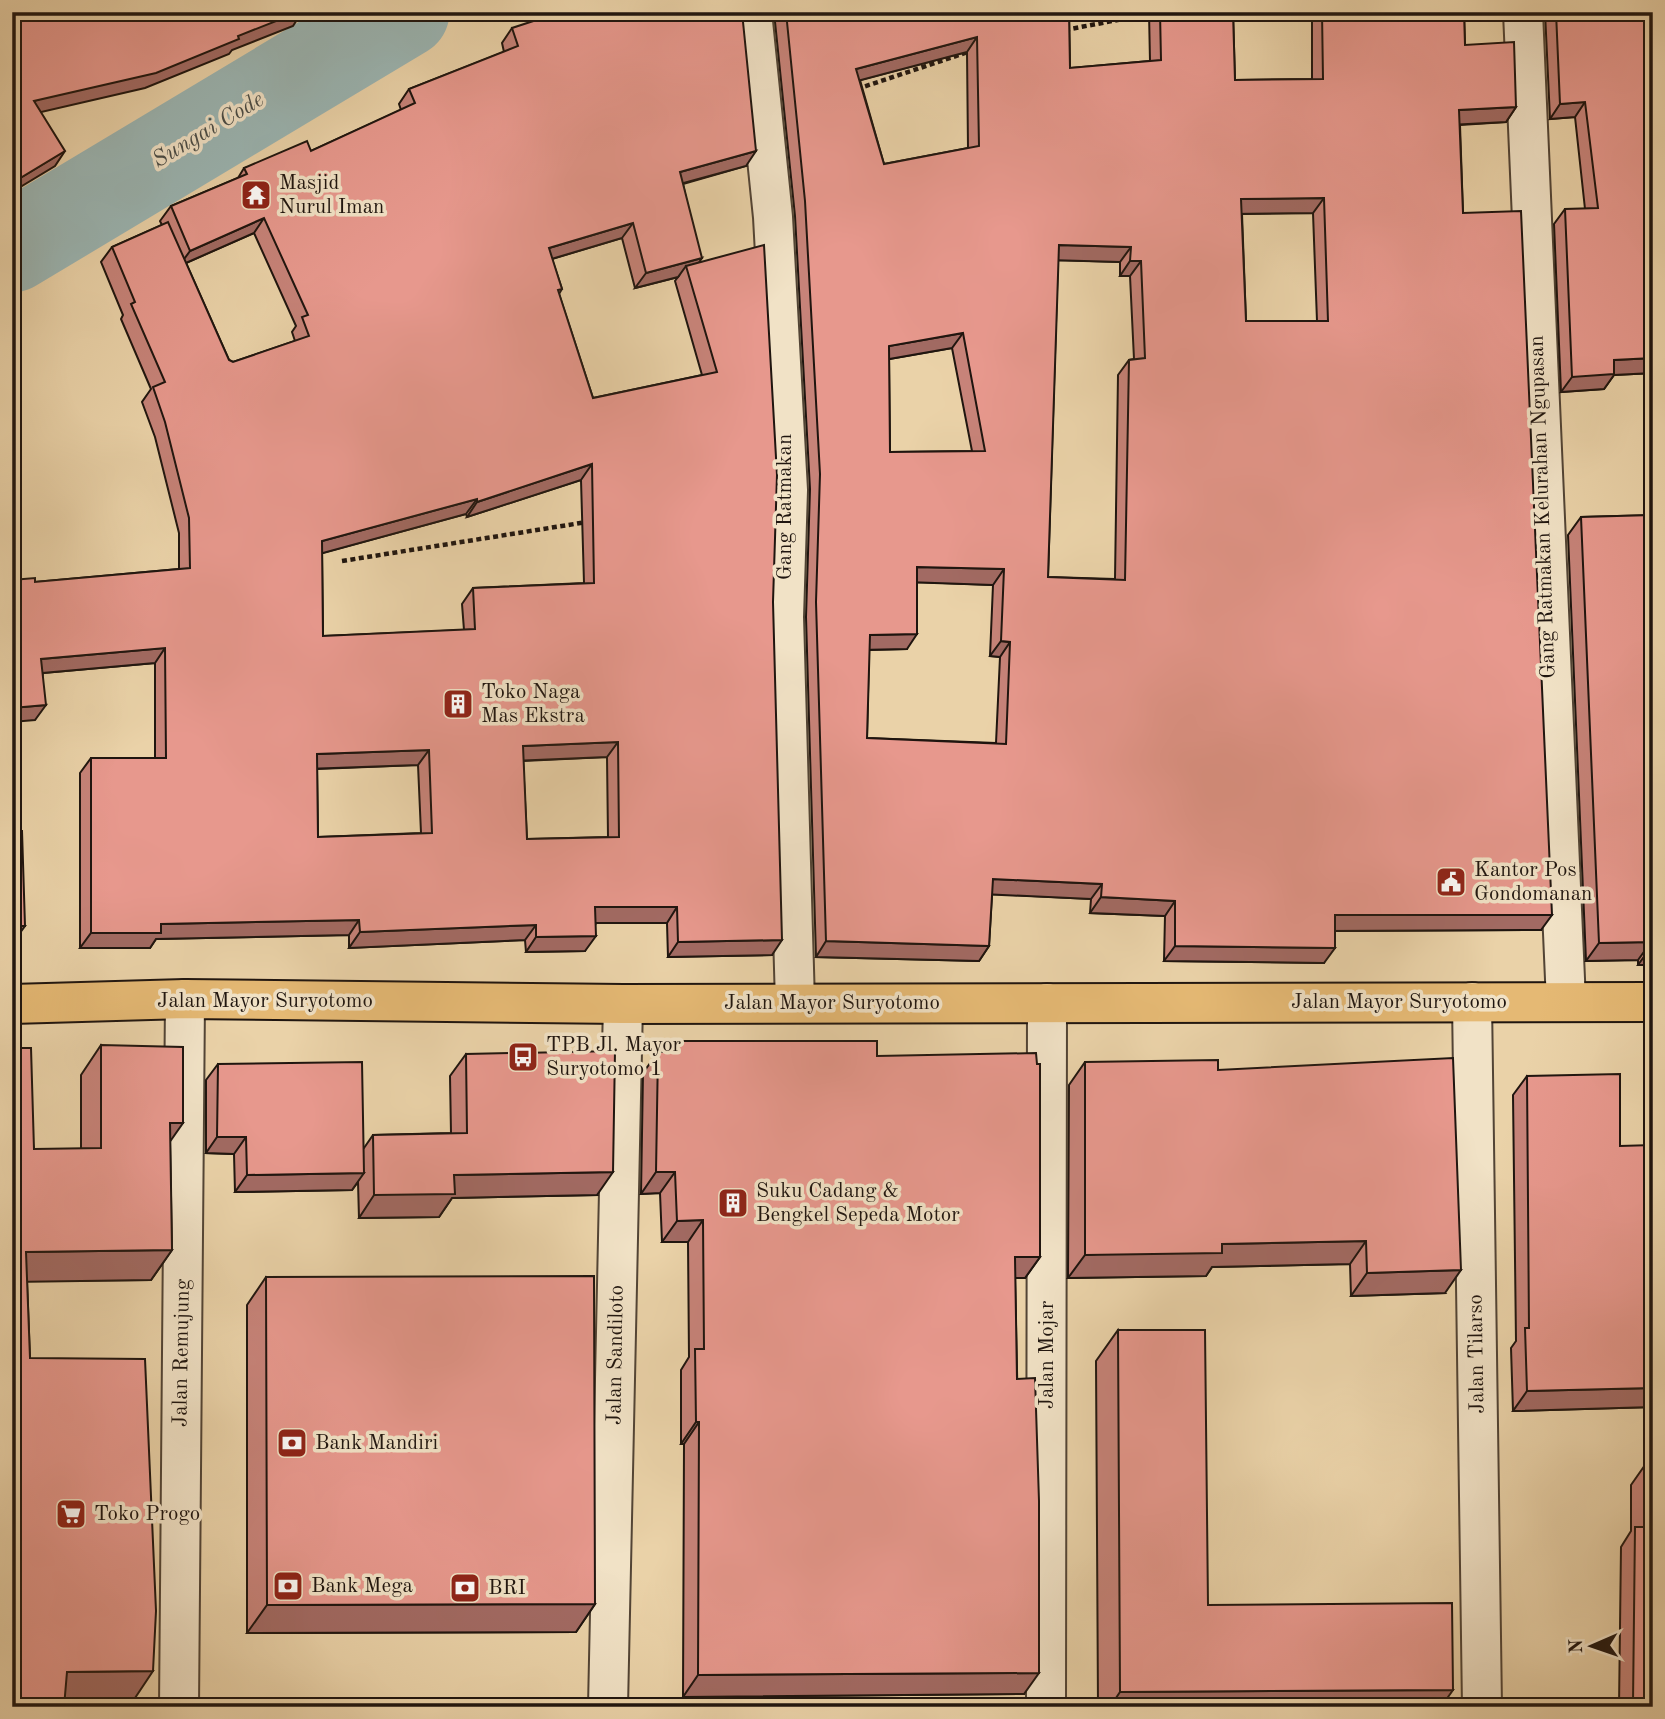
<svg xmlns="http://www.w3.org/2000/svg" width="1665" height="1719" viewBox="0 0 1665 1719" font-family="'Old Standard TT',serif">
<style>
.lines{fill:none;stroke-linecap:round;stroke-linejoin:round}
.river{stroke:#9bb5b2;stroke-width:91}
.minor-casing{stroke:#524435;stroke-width:42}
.major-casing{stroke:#1f150f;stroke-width:42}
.path{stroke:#1f150f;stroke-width:4.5;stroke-dasharray:5 3.5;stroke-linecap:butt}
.minor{stroke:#f1e2c6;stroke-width:38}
.major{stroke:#e5b974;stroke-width:38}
.wall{fill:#c78379;stroke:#1f150f;stroke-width:2;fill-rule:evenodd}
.shaded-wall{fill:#a26a63;stroke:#1f150f;stroke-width:2}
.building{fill:#e7988d;stroke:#1f150f;stroke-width:2;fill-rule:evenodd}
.labels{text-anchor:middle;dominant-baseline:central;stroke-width:7;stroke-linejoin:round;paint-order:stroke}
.poi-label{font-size:21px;fill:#1f150f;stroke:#f1e2c6;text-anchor:start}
.street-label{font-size:21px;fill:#1f150f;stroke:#f1e2c6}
.water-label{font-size:23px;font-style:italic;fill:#4a4d48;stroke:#f1e2c6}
</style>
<rect width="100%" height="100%" fill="#ead2a8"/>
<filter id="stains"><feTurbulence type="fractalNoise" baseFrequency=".00286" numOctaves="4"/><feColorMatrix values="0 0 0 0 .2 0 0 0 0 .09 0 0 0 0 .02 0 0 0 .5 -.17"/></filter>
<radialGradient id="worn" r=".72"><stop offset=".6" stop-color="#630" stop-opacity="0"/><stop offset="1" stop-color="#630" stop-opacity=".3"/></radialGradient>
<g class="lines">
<path class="river" d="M12,247L404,12"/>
<g class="minor-casing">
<g id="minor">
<path d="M752,12L773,217L788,490L784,617L795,1003"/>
<path d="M1523,12L1566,1002"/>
<path d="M1472,1002L1482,1707"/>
<path d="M179,1707L185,999"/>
<path d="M608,1707L623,1004"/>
<path d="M1046,1707L1047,1003"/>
</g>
</g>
<g class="major-casing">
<path id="major" d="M12,1004L185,999L623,1004L1653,1002"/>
</g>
<g class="path">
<path d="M1065,30L1160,12"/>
<path d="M857,89L968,52"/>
<path d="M342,561L587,522"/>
</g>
<use href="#minor" class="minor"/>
<use href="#major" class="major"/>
</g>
<g class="wall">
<path d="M774,12H1069L1070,68L1150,61L1149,12H1233L1235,80L1312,79V12H1464L1465,45L1516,107L1506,122L1460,125L1463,213L1541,930L1335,931L1324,963L1164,961L1165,916L1090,913L1091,899L992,894L989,946L979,961L816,957L806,617L810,489L795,216ZM967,52L968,148L884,164L860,80ZM1313,213L1317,321H1246L1242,214ZM1058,260L1120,262V276H1130L1134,359L1129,360L1118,375L1115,579L1048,577ZM952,348L972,451L890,452L889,359ZM917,582L993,585L990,656L1000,657L996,743L867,738L869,650L907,649Z"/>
<path d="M1545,12H1653V373L1614,375L1604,389L1561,392L1554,224L1565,209H1585L1575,117L1550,119Z"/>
<path d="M512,28L746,166L683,184L773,602L772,955L668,957L667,923H596L585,951L526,952L525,940L349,948V935L156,939L150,948H80V773L91,758H155V663L43,673L35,720V582L179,569V533L155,437L142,402L151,389L121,319L123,315L101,262L112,247L162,225L160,221L171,206L238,178L244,168L311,151L401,110L399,104L409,89L504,52L502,43ZM254,233L296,326L292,332L295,341L233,362L229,360L186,263ZM622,238L635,288L678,277L675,281L702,375L593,398L559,294L562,289L552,259ZM581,480L584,583L473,588L462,604L464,630L323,636L322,553L466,514L467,517ZM607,757L608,837L527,839L523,761ZM418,765L421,833L318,837L317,769Z"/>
<path d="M1653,515V965H1638V960L1586,961L1568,535L1581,517Z"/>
<path d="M678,1041L877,1056L1040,1257L1025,1278H1015L1024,1694L683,1697L684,1444H681V1370L689,1357L688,1242H662L660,1193L641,1194L643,1073L658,1052H670Z"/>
<path d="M101,1045L170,1141L172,1250L151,1280L27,1281L30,1358L133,1701H65L12,1707V1048L34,1149H81V1075Z"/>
<path d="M466,1054L597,1195L452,1198L439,1217L359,1218L358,1182L352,1190L235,1192L234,1154L206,1153V1080L218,1064L364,1148L373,1135L451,1133L450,1076Z"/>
<path d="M1085,1062L1218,1070L1445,1293L1351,1296L1350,1264L1212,1267L1206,1276L1068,1278L1069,1085Z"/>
<path d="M1527,1076L1620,1146L1653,1407L1513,1411L1511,1348L1516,1341L1513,1095Z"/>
<path d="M266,1277L595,1604L576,1632L247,1633V1305Z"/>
<path d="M1118,1330L1208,1605L1441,1707H1098L1096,1361Z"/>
<path d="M1645,1465L1653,1707H1619L1621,1547L1631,1531V1485Z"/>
</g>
<g class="shaded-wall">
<path d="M295,12H307L300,15L293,26L232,50L229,54L145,88L24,116L34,101Z"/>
<path d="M977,37L967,52L846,84L856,69Z"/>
<path d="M1585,102L1575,117L1550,119L1560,104Z"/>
<path d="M1516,107L1506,122L1449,125L1459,110Z"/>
<path d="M65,151L55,166L12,192V183Z"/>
<path d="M756,151L746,166L669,187L680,172Z"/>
<path d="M1324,198L1313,213L1231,214L1241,199Z"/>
<path d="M264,218L254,233L179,266L190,251Z"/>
<path d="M633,223L622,238L538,263L549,248Z"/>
<path d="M1059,245L1131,247L1120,262L1048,260Z"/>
<path d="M702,258L692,273L686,266L678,277L635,288L646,273Z"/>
<path d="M1130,261H1141L1130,276H1120Z"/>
<path d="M963,333L952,348L878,361L889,346Z"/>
<path d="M1653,358V373L1614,375L1604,389L1561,392L1572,377L1614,360Z"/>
<path d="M592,464L581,480L467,517L477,502Z"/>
<path d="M477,499L466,514L312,556L322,541Z"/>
<path d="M917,567L1004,569L993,585L906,582Z"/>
<path d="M917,634L907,649L859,650L870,635Z"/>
<path d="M1001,641L1010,642L1000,657L990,656Z"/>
<path d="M165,648L155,663L31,674L41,659Z"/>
<path d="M46,705L35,720L12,722V708Z"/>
<path d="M618,742L607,757L512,761L523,746Z"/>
<path d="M429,750L418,765L306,769L317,754Z"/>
<path d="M993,879L1102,884L1091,899L982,894Z"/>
<path d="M1101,897L1175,901L1165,916L1090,913Z"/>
<path d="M595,907H677L667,923H585Z"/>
<path d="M1335,915H1552L1541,930L1324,931Z"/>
<path d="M359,920L349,935L156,939L150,948H80L91,933L161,924Z"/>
<path d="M536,925L525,940L349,948L360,932Z"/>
<path d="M12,926H25L12,944Z"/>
<path d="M596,936L585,951L526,952L536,937Z"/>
<path d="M782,940L772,955L668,957L678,942Z"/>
<path d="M826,941L989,946L979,961L816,957Z"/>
<path d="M1651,942L1638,960L1586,961L1599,943Z"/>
<path d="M1175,946L1335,948L1324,963L1164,961Z"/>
<path d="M1651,947H1653V965H1638Z"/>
<path d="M170,1123H183L162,1153Z"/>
<path d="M217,1137H246L234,1154L206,1153Z"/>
<path d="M613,1172L597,1195L452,1198L439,1217L359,1218L374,1195L454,1175Z"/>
<path d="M656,1172H675L660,1193L641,1194Z"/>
<path d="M364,1173L352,1190L235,1192L247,1175Z"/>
<path d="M703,1220L688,1242H662L677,1221Z"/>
<path d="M1366,1241L1350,1264L1212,1267L1206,1276L1068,1278L1085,1255L1222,1244Z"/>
<path d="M172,1250L151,1280L12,1282L26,1252Z"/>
<path d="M1015,1257H1040L1025,1278H1000Z"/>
<path d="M1461,1270L1445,1293L1351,1296L1367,1273Z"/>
<path d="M1653,1388V1407L1513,1411L1527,1391Z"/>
<path d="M696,1422H699L684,1444H681Z"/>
<path d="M595,1604L576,1632L247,1633L267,1605Z"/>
<path d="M153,1671L133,1701H46L67,1672Z"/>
<path d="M1039,1673L1024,1694L683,1697L698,1675Z"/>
<path d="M1453,1690L1441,1707H1110L1120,1692Z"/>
<path d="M1633,1703H1653V1707H1630Z"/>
</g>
<g class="building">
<path d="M12,12H299L238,36L239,39L156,73L34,101L65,151L12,183Z"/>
<path d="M561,12H742L756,151L680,172L702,258L646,273L633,223L549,248L562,289L558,290L593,398L717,372L686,266L764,245L777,475L773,602L782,940L678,942L677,907H595L596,936L536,937V925L360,932L359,920L161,924V933H91V758H166L165,648L41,659L46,705L12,708V580L35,578V582L190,568L189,518L165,422L153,387L165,382L131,304L135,302L112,247L168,222L229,360L233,362L309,336L302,317L308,315L264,218L190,251L171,206L247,174L244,168L307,141L311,151L415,103L409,89L518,46L512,28ZM592,464L594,583L473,588L475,629L323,636L322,541L477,499V502ZM618,742L619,837L527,839L523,746ZM429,750L432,833L318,837L317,754Z"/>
<path d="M786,12H1069L1070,68L1161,60L1160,12H1233L1235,80L1323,79L1322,12H1464L1465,45L1514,42L1516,107L1459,110L1463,213L1521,211L1552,915H1335V948L1175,946V901L1101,897L1102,884L993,879L989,946L826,941L816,602L820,474L805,201ZM977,37L979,146L884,164L856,69ZM1324,198L1328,321H1246L1241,199ZM1059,245L1131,247L1130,261H1141L1145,358L1129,360L1125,580L1048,577ZM963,333L985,451L890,452L889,346ZM917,567L1004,569L1001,641L1010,642L1006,744L867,738L870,635L917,634Z"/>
<path d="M1556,12H1653V358L1614,360V374L1572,377L1565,209L1598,208L1585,102L1560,104Z"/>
<path d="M1653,515V947H1651V942L1599,943L1581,517Z"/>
<path d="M12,831H22L25,926H12Z"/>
<path d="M678,1041H877V1056L1036,1053L1037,1064H1040V1257H1015L1017,1379L1035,1378L1039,1501V1673L698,1675L699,1422H696L695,1349H704L703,1220L677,1221L675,1172H656L658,1052H678Z"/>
<path d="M101,1045L183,1047V1123H170L172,1250L26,1252L30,1358L145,1359L156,1611L153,1671L67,1672L64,1707H12V1048H31L34,1149L101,1148Z"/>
<path d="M615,1051L613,1172L454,1175L455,1194L374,1195L373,1135L467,1133L466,1054Z"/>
<path d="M1453,1058L1461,1270L1367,1273L1366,1241L1222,1244V1253L1085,1255V1062L1218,1060V1070Z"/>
<path d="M362,1062L364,1173L247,1175L246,1137H217L218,1064Z"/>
<path d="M1620,1074V1146L1653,1145V1388L1527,1391L1525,1328H1529L1527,1076Z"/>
<path d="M594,1276L595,1604L267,1605L266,1277Z"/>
<path d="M1118,1330H1205L1208,1605L1452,1603L1453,1690L1120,1692Z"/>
<path d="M1645,1465H1653V1703H1633L1635,1527H1645Z"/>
</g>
<defs>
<g id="temple-square" transform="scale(1.575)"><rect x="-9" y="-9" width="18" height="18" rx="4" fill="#8f2418" stroke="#f1e2c6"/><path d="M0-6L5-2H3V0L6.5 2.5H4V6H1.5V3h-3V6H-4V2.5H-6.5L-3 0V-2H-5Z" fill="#fff"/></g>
<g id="building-square" transform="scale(1.575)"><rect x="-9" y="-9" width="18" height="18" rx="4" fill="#8f2418" stroke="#f1e2c6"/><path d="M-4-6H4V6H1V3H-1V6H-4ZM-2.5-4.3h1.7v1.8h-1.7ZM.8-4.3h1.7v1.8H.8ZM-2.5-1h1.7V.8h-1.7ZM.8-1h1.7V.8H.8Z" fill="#fff"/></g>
<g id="civic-square" transform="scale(1.575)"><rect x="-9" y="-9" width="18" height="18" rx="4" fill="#8f2418" stroke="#f1e2c6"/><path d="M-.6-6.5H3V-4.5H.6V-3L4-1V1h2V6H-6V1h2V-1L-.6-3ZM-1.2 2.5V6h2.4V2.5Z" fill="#fff"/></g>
<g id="bus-square" transform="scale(1.575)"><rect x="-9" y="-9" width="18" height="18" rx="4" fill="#8f2418" stroke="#f1e2c6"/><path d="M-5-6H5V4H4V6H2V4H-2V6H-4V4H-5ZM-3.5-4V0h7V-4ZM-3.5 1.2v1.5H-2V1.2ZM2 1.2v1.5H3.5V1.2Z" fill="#fff"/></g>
<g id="bank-square" transform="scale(1.575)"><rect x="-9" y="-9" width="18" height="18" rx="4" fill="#8f2418" stroke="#f1e2c6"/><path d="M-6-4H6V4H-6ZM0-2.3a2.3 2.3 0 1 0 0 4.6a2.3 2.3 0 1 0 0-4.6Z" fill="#fff"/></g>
<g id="supermarket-square" transform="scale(1.575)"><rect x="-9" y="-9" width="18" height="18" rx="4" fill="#8f2418" stroke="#f1e2c6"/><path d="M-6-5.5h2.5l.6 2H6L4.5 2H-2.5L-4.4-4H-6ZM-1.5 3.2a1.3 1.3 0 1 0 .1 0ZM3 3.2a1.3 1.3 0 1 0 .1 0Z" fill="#fff"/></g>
</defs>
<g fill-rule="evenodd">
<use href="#temple-square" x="256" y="195"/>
<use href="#building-square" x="458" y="704"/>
<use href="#civic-square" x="1451" y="882"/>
<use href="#bus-square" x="523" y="1057"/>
<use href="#building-square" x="733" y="1203"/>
<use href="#bank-square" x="292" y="1443"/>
<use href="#supermarket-square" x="71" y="1514"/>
<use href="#bank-square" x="288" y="1586"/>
<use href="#bank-square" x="465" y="1588"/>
</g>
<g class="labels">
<g class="poi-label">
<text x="279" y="183">Masjid<tspan x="279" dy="24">Nurul Iman</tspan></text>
<text x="481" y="692">Toko Naga<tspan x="481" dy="24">Mas Ekstra</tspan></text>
<text x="1474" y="870">Kantor Pos<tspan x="1474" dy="24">Gondomanan</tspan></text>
<text x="546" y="1045">TPB Jl. Mayor<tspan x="546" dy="24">Suryotomo 1</tspan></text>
<text x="756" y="1191">Suku Cadang &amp;<tspan x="756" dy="24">Bengkel Sepeda Motor</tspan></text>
<text x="315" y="1443">Bank Mandiri</text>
<text x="94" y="1514">Toko Progo</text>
<text x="311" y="1586">Bank Mega</text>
<text x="488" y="1588">BRI</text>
</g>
<g class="street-label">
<text transform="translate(785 507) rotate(-90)">Gang Ratmakan</text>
<text transform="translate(1543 507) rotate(-92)">Gang Ratmakan Kelurahan Ngupasan</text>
<text x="265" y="1001">Jalan Mayor Suryotomo</text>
<text x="1399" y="1002">Jalan Mayor Suryotomo</text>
<text x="832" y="1003">Jalan Mayor Suryotomo</text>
<text transform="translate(182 1353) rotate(-89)">Jalan Remujung</text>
<text transform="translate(1477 1354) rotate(-91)">Jalan Tilarso</text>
<text transform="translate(616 1355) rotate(-89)">Jalan Sandiloto</text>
<text transform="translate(1047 1355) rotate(-90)">Jalan Mojar</text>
</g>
<g class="water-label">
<text transform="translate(208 130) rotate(-31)">Sungai Code</text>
</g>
</g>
<rect width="1665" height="1719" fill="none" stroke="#ead2a8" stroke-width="42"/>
<rect x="14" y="14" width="1637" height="1691" fill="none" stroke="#1f150f" stroke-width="3.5"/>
<rect x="21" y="21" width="1623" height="1677" fill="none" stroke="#1f150f" stroke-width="2"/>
<g transform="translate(1592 1646) rotate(268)" stroke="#f1e2c6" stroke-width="5" paint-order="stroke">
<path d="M0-5L12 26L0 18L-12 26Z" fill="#1f150f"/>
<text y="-10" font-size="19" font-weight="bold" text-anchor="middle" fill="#1f150f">N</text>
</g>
<rect width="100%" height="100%" filter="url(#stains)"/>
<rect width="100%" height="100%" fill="url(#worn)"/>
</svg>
